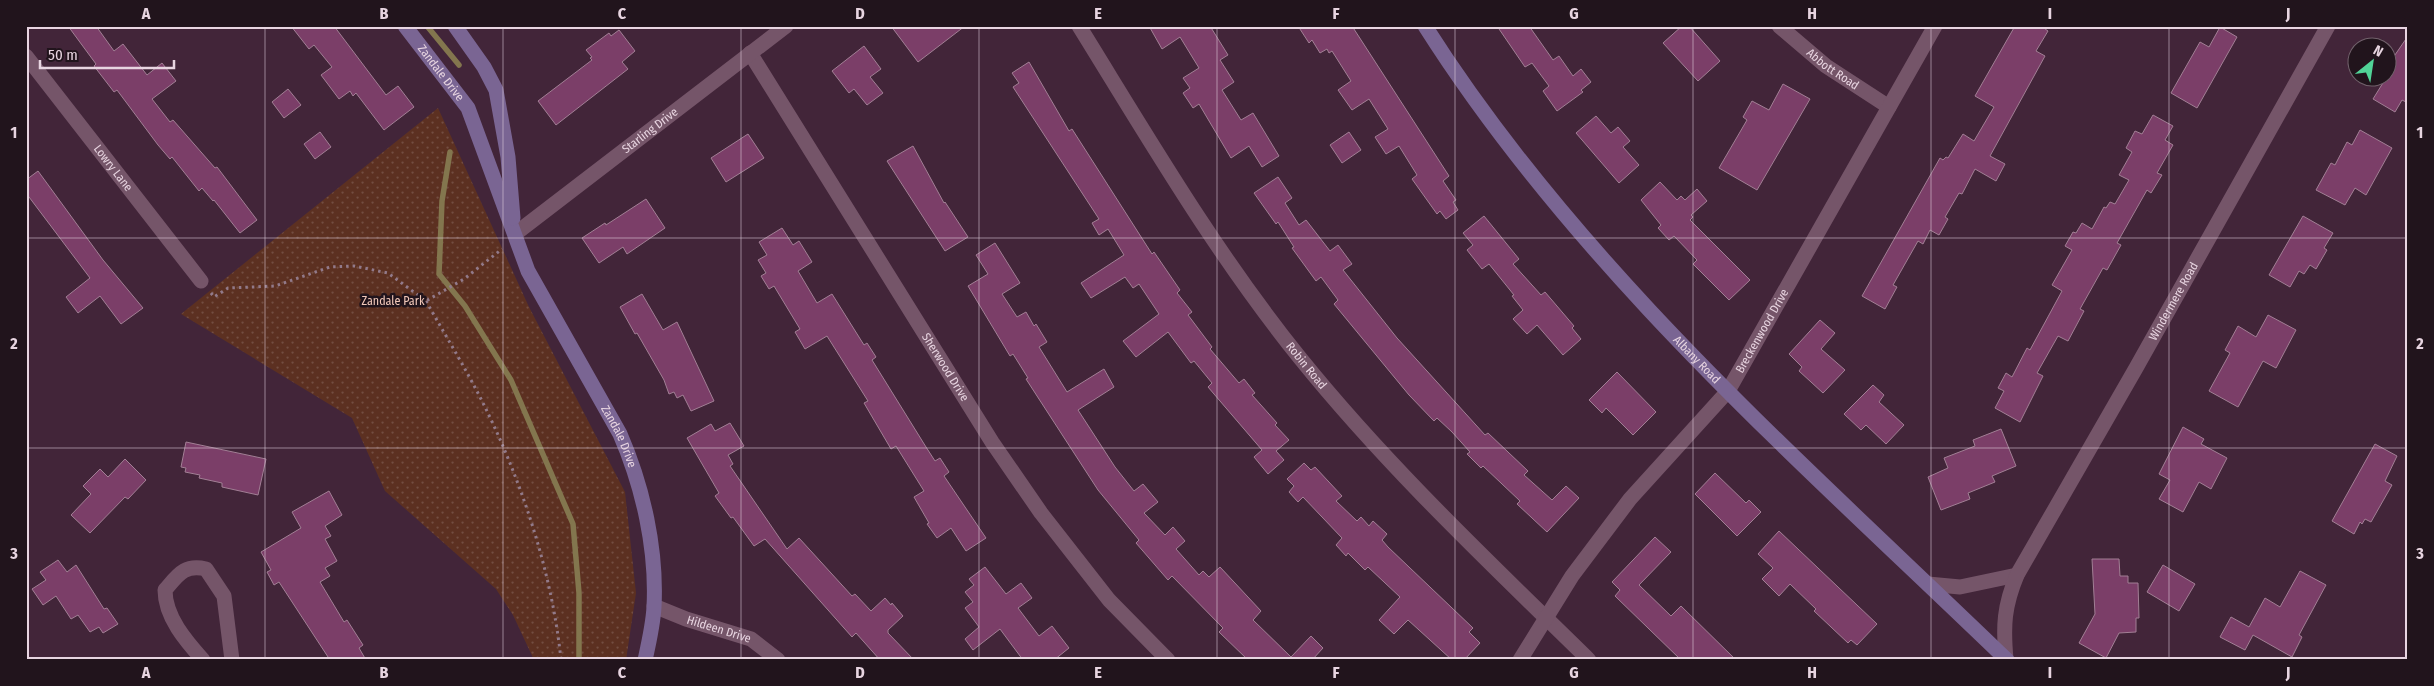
<svg xmlns="http://www.w3.org/2000/svg" width="2434" height="686" viewBox="0 0 2434 686" font-family="'Fira Sans Condensed',sans-serif">
<style>
.park{fill:url(#park-dots)}
.lines{fill:none;stroke-linecap:round;stroke-linejoin:round}
.stream{stroke:#83764e;stroke-width:5.5}
.building{fill:#7b3e68;stroke:#a27f95}
.path{stroke:#927a8a;stroke-width:3;stroke-dasharray:2.5 4;stroke-linecap:butt}
.street{stroke:#755569;stroke-width:15}
.secondary{stroke:#7a6593;stroke-width:15}
.grid{fill:none;stroke:#e8d5e1;stroke-width:1;stroke-opacity:0.55}
.labels{text-anchor:middle;dominant-baseline:central;stroke-width:5;stroke-linejoin:round;paint-order:stroke}
.street-label{font-size:12px;fill:#e8d5e1;stroke:#21141c}
.park-label{font-size:12px;fill:#f3c9ba;stroke:#21141c}
.neatline{fill:none;stroke:#e8d5e1;stroke-width:2}
.grid-label{font-size:16px;text-anchor:middle;font-weight:bold;fill:#e8d5e1}
</style>
<defs>
<pattern id="park-dots" width="8" height="8" patternUnits="userSpaceOnUse" patternTransform="scale(1.25)"><rect width="8" height="8" fill="#5c3021"/><path d="M2 2h.1M6 6h.1" fill="none" stroke="#734d41" stroke-width="1.8" stroke-linecap="round"/></pattern>
</defs>
<rect width="100%" height="100%" fill="#422539"/>
<path class="park" d="M438,108L529,307L625,492L636,593L626,660H534L513,615L496,589L385,491L352,418L181,314Z"/>
<g class="lines">
<g class="stream">
<path d="M427,26L459,65"/>
<path d="M450,152L442,201L439,274L465,306L511,380L573,524L579,593V660"/>
</g>
</g>
<g class="building">
<path d="M68,26H96L114,51L123,44L147,75L162,63L176,81L152,99L170,122L173,120L215,168L217,167L257,220L240,233L214,200L213,201L202,188L199,191L172,157L170,159L158,145L117,90L114,92L94,66L96,64Z"/>
<path d="M291,26H334L386,95L398,86L414,107L384,130L356,93L353,96L350,91L339,99L321,75L332,67L314,45L309,49Z"/>
<path d="M891,26H965L918,62Z"/>
<path d="M1149,26H1210L1228,55L1220,60L1234,82L1222,90L1241,120L1253,113L1279,156L1262,167L1249,146L1231,158L1199,104L1193,108L1183,93L1190,88L1183,78L1199,68L1180,37L1162,49Z"/>
<path d="M1298,26H1352L1449,176L1443,181L1456,200L1453,202L1458,210L1446,219L1440,211L1437,214L1412,179L1417,175L1399,146L1386,154L1375,137L1388,129L1369,99L1352,110L1338,90L1351,81L1332,51L1329,53L1327,49L1320,53L1312,40L1309,43Z"/>
<path d="M1497,26H1529L1553,60L1559,56L1573,76L1581,69L1591,82L1581,90L1583,92L1557,111L1543,91L1549,86L1532,63L1525,67Z"/>
<path d="M1682,26H1689L1720,61L1698,81L1663,43Z"/>
<path d="M2015,26H2041L2048,31L2036,51L2045,56L1990,156L2005,164L1996,181L1975,169L1962,194L1959,193L1945,217L1948,219L1939,235L1930,230L1923,244L1918,241L1893,285L1897,287L1885,309L1862,296L1940,158L1943,160L1946,157L1948,158L1963,134L1974,141L1994,107L1975,96Z"/>
<path d="M2220,27L2237,37L2197,108L2171,93L2200,42L2209,47Z"/>
<path d="M619,30L635,51L622,62L628,69L556,125L538,101L592,60L590,58L592,57L586,50L609,33L611,36Z"/>
<path d="M2408,36V103L2402,100L2395,112L2373,99L2386,78V68Z"/>
<path d="M864,46L881,69L870,77L883,93L867,105L854,89L849,93L832,71Z"/>
<path d="M1029,62L1069,131L1072,129L1152,254L1154,252L1180,290L1177,293L1192,312L1188,315L1212,347L1210,349L1239,383L1244,379L1255,393L1252,395L1277,423L1275,425L1289,440L1276,451L1284,460L1268,474L1254,457L1262,450L1208,387L1212,383L1194,361L1191,363L1168,332L1136,357L1123,341L1159,314L1139,284L1133,288L1125,277L1091,298L1081,283L1124,255L1108,229L1099,235L1092,223L1099,219L1013,87L1019,83L1012,73Z"/>
<path d="M1783,84L1810,99L1757,190L1719,168L1747,120L1743,117L1752,101L1769,110Z"/>
<path d="M288,89L301,105L284,118L272,102Z"/>
<path d="M2153,115L2173,126L2165,140L2173,145L2157,173L2162,175L2151,193L2147,190L2117,243L2121,245L2107,270L2103,268L2080,309L2084,311L2068,341L2058,336L2037,373L2043,376L2020,422L1995,408L2004,391L1998,388L2006,373L2012,377L2027,348L2030,350L2062,291L2052,285L2072,250L2065,246L2073,232L2076,233L2082,223L2092,229L2104,207L2106,208L2110,202L2115,204L2129,180L2119,175L2132,152L2126,148L2135,131L2142,134Z"/>
<path d="M1596,116L1611,133L1618,127L1630,141L1623,147L1639,165L1619,183L1576,133Z"/>
<path d="M2360,130L2392,148L2366,195L2355,188L2345,205L2316,190L2331,163L2335,165L2347,142L2352,145Z"/>
<path d="M320,132L331,147L315,159L304,144Z"/>
<path d="M1349,132L1361,150L1342,163L1330,145Z"/>
<path d="M748,134L764,158L726,182L711,158Z"/>
<path d="M913,146L944,203L945,202L968,237L945,251L887,161Z"/>
<path d="M38,171L103,260L143,308L121,324L100,296L78,313L66,297L90,278L26,193V180Z"/>
<path d="M1278,177L1292,198L1285,203L1299,225L1306,220L1330,251L1338,245L1352,264L1343,270L1397,338L1485,435L1488,433L1528,471L1524,475L1552,500L1566,486L1579,498L1547,532L1517,504L1520,501L1483,466L1481,468L1467,454L1470,452L1452,432L1437,418L1434,421L1409,395L1334,304L1338,300L1321,277L1316,281L1292,248L1294,247L1278,222L1276,224L1254,193Z"/>
<path d="M1660,182L1677,200L1681,196L1685,200L1697,189L1707,201L1691,215L1693,217L1690,220L1750,280L1729,300L1693,264L1697,260L1674,236L1669,240L1658,228L1661,225L1641,200Z"/>
<path d="M646,199L665,228L627,254L623,247L599,263L582,238L605,223L606,225Z"/>
<path d="M1484,216L1519,259L1513,264L1541,295L1545,292L1574,326L1572,328L1581,339L1563,355L1537,325L1527,334L1513,319L1523,310L1512,296L1514,295L1489,264L1482,269L1467,250L1473,245L1463,233Z"/>
<path d="M2303,216L2333,233L2324,248L2327,250L2316,269L2310,265L2304,274L2299,271L2290,287L2269,275Z"/>
<path d="M782,228L793,245L799,241L812,262L798,271L817,303L832,294L864,345L867,343L876,357L872,360L926,447L935,461L940,458L949,472L944,476L986,538L966,551L951,528L937,538L927,524L929,523L914,497L924,491L896,446L891,449L864,403L868,401L827,336L805,349L795,332L800,329L774,286L769,289L761,276L766,273L758,260L767,255L759,242Z"/>
<path d="M995,243L1020,283L1002,294L1017,317L1026,312L1034,326L1036,324L1047,342L1039,347L1067,392L1104,369L1114,387L1078,410L1115,467L1134,491L1143,484L1158,502L1144,513L1165,535L1173,527L1185,541L1176,549L1199,575L1203,571L1209,577L1220,567L1261,611L1253,620L1291,657L1311,636L1323,648L1312,660H1248L1219,632L1223,628L1172,576L1168,580L1136,543L1139,540L1098,490L1026,379L1028,378L1013,354L1010,356L968,286L988,274L976,255Z"/>
<path d="M642,294L663,330L677,322L714,401L691,411L683,395L677,398L674,392L669,394L664,380L637,333L635,334L620,307Z"/>
<path d="M2268,315L2296,330L2276,368L2263,361L2238,407L2209,391L2230,353L2225,350L2238,326L2256,337Z"/>
<path d="M1820,320L1835,333L1821,349L1845,370L1823,393L1799,371L1802,367L1789,354Z"/>
<path d="M1617,372L1656,412L1633,435L1606,408L1602,413L1589,400Z"/>
<path d="M1873,385L1884,395L1879,402L1904,425L1886,444L1866,425L1861,430L1844,414Z"/>
<path d="M730,423L744,446L728,455L733,464L730,466L787,549L799,538L852,596L855,594L871,611L885,598L891,605L892,603L903,616L888,630V633L914,660H880L856,633L852,637L765,539L754,546L733,517L731,518L715,496L719,493L687,438L711,424L715,431Z"/>
<path d="M2183,427L2204,439L2201,444L2227,458L2211,489L2199,482L2183,512L2159,499L2170,480L2159,474Z"/>
<path d="M2001,429L2016,466L1992,476L1995,482L1968,493L1970,499L1941,510L1928,477L1948,468L1944,458L1975,446L1973,440Z"/>
<path d="M186,442L266,459L258,495L222,487V483L199,478L200,475L185,472L186,468L181,467Z"/>
<path d="M2375,444L2397,456L2385,481L2392,485L2371,522L2365,519L2362,524L2360,522L2354,534L2332,521Z"/>
<path d="M125,459L146,480L128,499L125,497L90,533L71,515L91,494L83,486L100,469L108,477Z"/>
<path d="M1304,463L1311,470L1315,467L1342,496L1336,501L1357,521L1361,517L1369,526L1373,521L1387,534L1382,540L1388,547L1473,628L1469,632L1480,643L1464,660H1452L1408,620L1394,634L1379,620L1400,597L1368,567L1365,570L1348,553L1346,556L1336,545L1342,538L1303,497L1298,502L1289,492L1294,486L1287,479Z"/>
<path d="M1715,473L1746,503L1749,500L1761,512L1737,536L1695,494Z"/>
<path d="M329,491L342,515L325,526L331,536L325,539L337,561L325,568L330,576L320,582L344,622L347,620L363,645L359,648L366,660H330L279,582L274,585L267,572L271,570L261,552L301,528L292,512Z"/>
<path d="M1779,531L1877,624L1857,645L1851,640L1848,643L1814,611L1816,609L1790,584L1779,596L1762,579L1773,568L1758,554Z"/>
<path d="M1655,537L1671,552L1639,585L1671,616L1681,606L1736,660H1681L1615,596L1620,590L1612,582Z"/>
<path d="M2092,559H2119L2120,576H2128V583H2138L2139,618H2136V632L2119,633L2106,658L2079,643L2095,614Z"/>
<path d="M58,560L67,572L76,565L104,609L107,608L118,624L103,633L99,627L90,632L78,615L71,619L56,596L43,605L32,589L46,580L40,572Z"/>
<path d="M2163,565L2195,584L2179,611L2147,592Z"/>
<path d="M985,567L1006,594L1021,583L1032,598L1018,608L1039,636L1052,626L1069,648L1054,660H1023L1000,629L973,650L965,639L979,627L965,608L973,602L965,592L974,585L969,579Z"/>
<path d="M2300,571L2326,585L2299,635L2302,637L2292,657L2253,635L2245,650L2220,637L2231,617L2249,627L2265,598L2280,607Z"/>
</g>
<g class="lines">
<g class="path">
<path d="M211,293L214,297L228,288L275,286L330,267L354,266L388,273L426,301L464,279L502,249"/>
<path d="M426,301C444,333 463,364 480,397C520,476 552,571 561,660"/>
</g>
<g class="street">
<path id="s1" d="M1079,26C1149,139 1216,254 1300,358C1388,467 1489,562 1589,660"/>
<path id="s2" d="M1779,26L1826,66L1889,107"/>
<path id="s3" d="M750,53L992,442L1041,513L1109,600L1168,660"/>
<path id="s4" d="M26,56L201,281"/>
<path id="s5" d="M515,234L786,26"/>
<path d="M1928,584L1960,587L2017,575"/>
<path id="s6" d="M654,606L686,619L751,639L778,660"/>
<path id="s7" d="M2006,659C2003,626 2004,606 2017,575L2136,368L2328,26"/>
<path d="M203,660C186,641 165,617 165,590C178,575 184,564 206,569L224,596L232,660"/>
<path id="s8" d="M1520,660L1572,576L1630,499L1728,391L1935,26"/>
</g>
<g class="secondary">
<path id="s9" d="M405,26L468,108L528,271L620,434C643,487 657,549 654,607C653,625 649,642 645,660"/>
<path d="M455,26L484,67L496,90L508,157L513,218"/>
<path id="s10" d="M1425,26C1580,270 1801,461 2007,660"/>
</g>
</g>
<path class="grid" d="M265,26V660M503,26V660M741,26V660M979,26V660M1217,26V660M1455,26V660M1693,26V660M1931,26V660M2169,26V660M26,238H2408M26,448H2408"/>
<g class="labels">
<g class="street-label">
<text stroke="none"><textPath href="#s2" startOffset="69">Abbott Road</textPath></text>
<text stroke="none"><textPath href="#s9" startOffset="59">Zandale Drive</textPath></text>
<text stroke="none"><textPath href="#s5" startOffset="170">Starling Drive</textPath></text>
<text stroke="none"><textPath href="#s4" startOffset="142">Lowry Lane</textPath></text>
<text stroke="none"><textPath href="#s7" startOffset="401">Windermere Road</textPath></text>
<text stroke="none"><textPath href="#s8" startOffset="410">Breckenwood Drive</textPath></text>
<text stroke="none"><textPath href="#s10" startOffset="431">Albany Road</textPath></text>
<text stroke="none"><textPath href="#s1" startOffset="409">Robin Road</textPath></text>
<text stroke="none"><textPath href="#s3" startOffset="370">Sherwood Drive</textPath></text>
<text stroke="none"><textPath href="#s9" startOffset="466">Zandale Drive</textPath></text>
<text stroke="none"><textPath href="#s6" startOffset="69">Hildeen Drive</textPath></text>
</g>
<g class="park-label">
<text x="393" y="301">Zandale Park</text>
</g>
</g>
<rect width="2434" height="686" fill="none" stroke="#21141c" stroke-width="55"/>
<g transform="translate(2372 62) rotate(30)"><circle r="24" fill="#21141c" stroke="#71616b"/>
<path d="M0-4L9 19L0 12L-9 19Z" fill="#51d397"/>
<text y="-8" font-size="14" font-weight="bold" text-anchor="middle" fill="#e8d5e1">N</text>
</g>
<path d="M40 60v8h134v-8" fill="none" stroke="#e8d5e1" stroke-width="2.5"/>
<text x="48" y="60" font-size="15" fill="#e8d5e1" stroke="#21141c" stroke-width="4" paint-order="stroke">50 m</text>
<rect x="28" y="28" width="2378" height="630" class="neatline"/>
<g class="grid-label">
<text x="146" y="19">A</text>
<text x="384" y="19">B</text>
<text x="622" y="19">C</text>
<text x="860" y="19">D</text>
<text x="1098" y="19">E</text>
<text x="1336" y="19">F</text>
<text x="1574" y="19">G</text>
<text x="1812" y="19">H</text>
<text x="2050" y="19">I</text>
<text x="2288" y="19">J</text>
<text x="14" y="138">1</text>
<text x="2420" y="138">1</text>
<text x="14" y="349">2</text>
<text x="2420" y="349">2</text>
<text x="14" y="559">3</text>
<text x="2420" y="559">3</text>
<text x="146" y="678">A</text>
<text x="384" y="678">B</text>
<text x="622" y="678">C</text>
<text x="860" y="678">D</text>
<text x="1098" y="678">E</text>
<text x="1336" y="678">F</text>
<text x="1574" y="678">G</text>
<text x="1812" y="678">H</text>
<text x="2050" y="678">I</text>
<text x="2288" y="678">J</text>
</g>
</svg>
